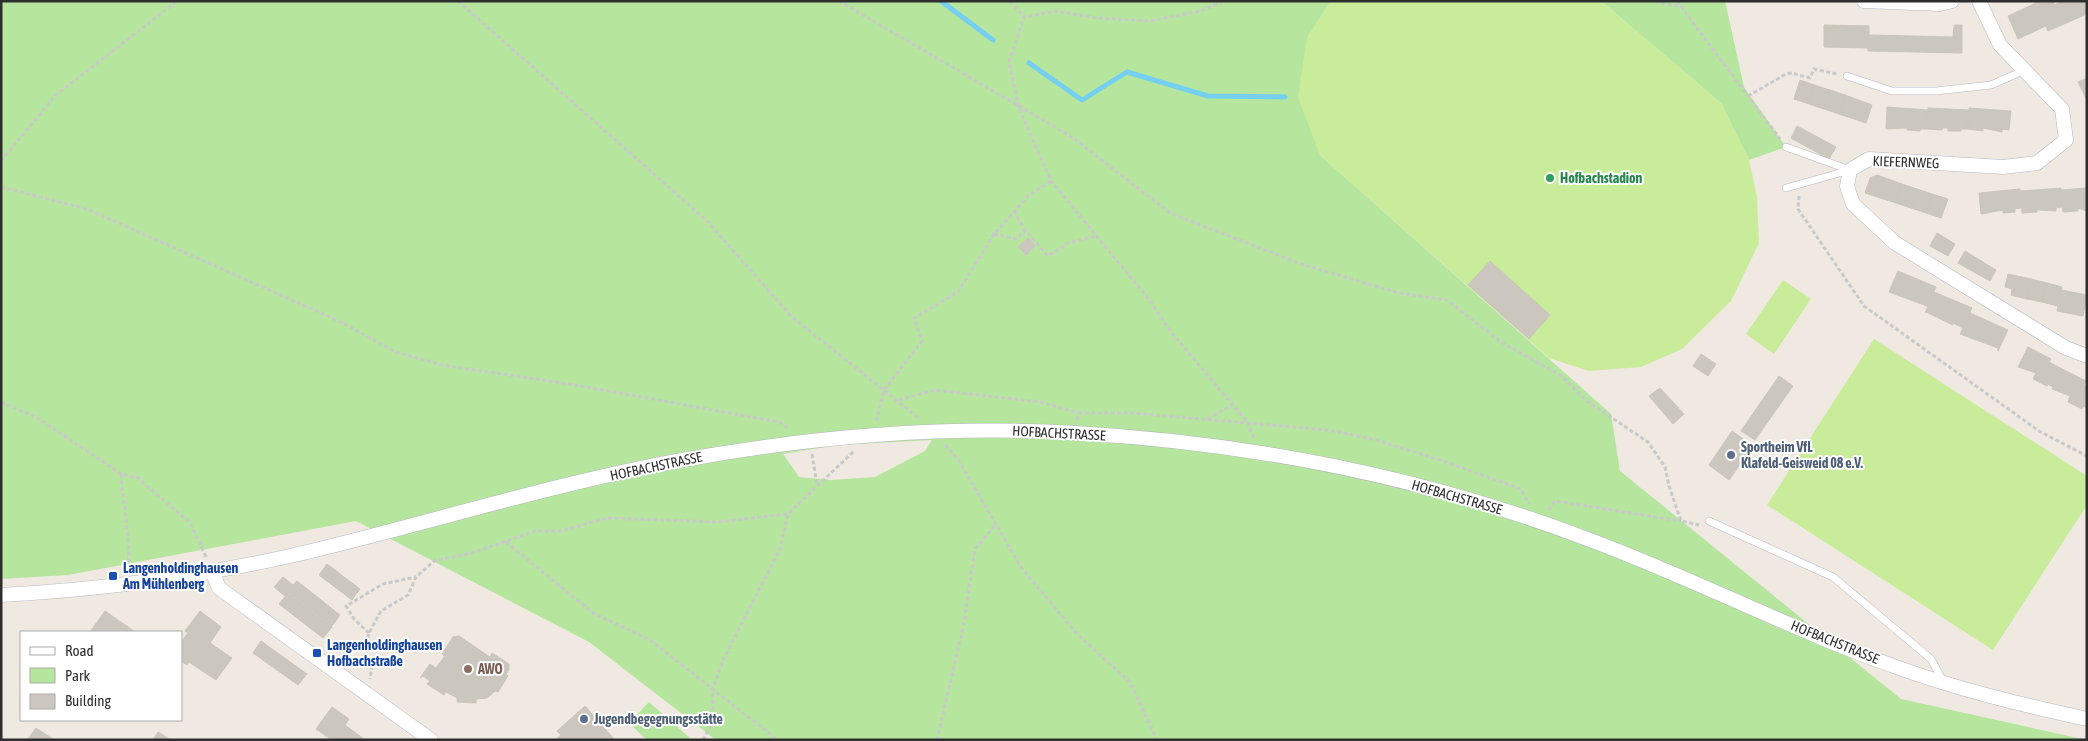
<svg xmlns="http://www.w3.org/2000/svg" width="2088" height="741" viewBox="0 0 2088 741" font-family="'Asap Condensed',sans-serif">
<style>
.green{fill:#b6e59e;fill-rule:evenodd}
.pitch{fill:#c9ec9a}
.lines{fill:none;stroke-linecap:round;stroke-linejoin:round}
.stream{stroke:#75cff0;stroke-width:5}
.building{fill:#cbc7bf;stroke:#cbc5ba}
.service-casing{stroke:#b4b7c1;stroke-width:8}
.minor-casing{stroke:#b4b7c1;stroke-width:15}
.path{stroke:#c9c9c9;stroke-width:3;stroke-dasharray:4 2.5;stroke-linecap:butt}
.service{stroke:#fff;stroke-width:7}
.minor{stroke:#fff;stroke-width:14}
.leisure-dot{fill:#2e9e5b;stroke:#fff;stroke-width:2}
.service-dot{fill:#5c6f8a;stroke:#fff;stroke-width:2}
.transit-dot{fill:#1a4fb4;stroke:#fff;stroke-width:2}
.education-dot{fill:#8d6e63;stroke:#fff;stroke-width:2}
.labels{text-anchor:middle;dominant-baseline:central;stroke-width:4;stroke-linejoin:round;paint-order:stroke}
.street-label{font-size:14px;fill:#2e2e2e;stroke:#fff}
.leisure-label{font-size:14px;font-weight:bold;fill:#27864d;stroke:#fff;text-anchor:start}
.service-label{font-size:14px;font-weight:bold;fill:#4e5e75;stroke:#fff;text-anchor:start}
.transit-label{font-size:14px;font-weight:bold;fill:#164399;stroke:#fff;text-anchor:start}
.education-label{font-size:14px;font-weight:bold;fill:#785e54;stroke:#fff;text-anchor:start}
</style>
<rect width="100%" height="100%" fill="#efe9e1"/>
<g class="green">
<path d="M1,1H1331L1307,38L1320,155L1611,414L1620,471L1901,699L2087,740H716L589,642L356,521L68,575L1,579ZM932,440L925,451L875,477L831,480L799,477L783,454L836,445Z"/>
<path d="M1601,1H1725L1744,87L1786,147L1749,160L1721,103Z"/>
<path d="M649,702L690,738L688,740H647L629,723Z"/>
</g>
<g class="pitch">
<path d="M1331,1H1601L1721,103L1749,160L1757,197L1759,243L1731,301L1682,349L1641,367L1589,371L1549,358L1320,155L1298,97L1307,38Z"/>
<path d="M1783,280L1811,299L1774,354L1746,334Z"/>
<path d="M1874,339L2087,476V505L1993,650L1767,505Z"/>
</g>
<g class="lines">
<g class="stream">
<path d="M941,1L993,40"/>
<path d="M1029,63L1082,100L1127,72L1208,96L1285,97"/>
</g>
</g>
<g class="building">
<path d="M2035,1H2053L2054,5L2064,1H2087V14L2048,31L2046,26L2018,39L2008,16L2036,3Z"/>
<path d="M1824,25L1869,26V35L1953,37L1954,25H1962V53L1868,51V48L1824,47Z"/>
<path d="M2087,78V100L2078,82Z"/>
<path d="M1800,80L1814,85L1809,104L1794,99Z"/>
<path d="M1814,85L1830,90L1824,109L1809,104Z"/>
<path d="M1830,90L1845,95L1839,114L1824,109Z"/>
<path d="M1845,95L1872,105L1866,123L1839,114Z"/>
<path d="M1887,107L1928,110L1927,129H1920V131L1907,130V128L1886,129Z"/>
<path d="M1928,108L1969,110L1968,129H1961V131H1948V128H1942V130L1927,129Z"/>
<path d="M1969,108L2011,111L2009,130L2002,129V132L1983,128V131L1968,129Z"/>
<path d="M1797,126L1836,147L1829,159L1791,138Z"/>
<path d="M1877,175L1902,184L1896,203L1865,193L1870,178Z"/>
<path d="M1902,184L1917,189L1911,208L1896,203Z"/>
<path d="M2061,188L2062,207L2056,208V211L2037,210V212L2022,213L2021,191Z"/>
<path d="M2087,188V211L2078,208V211L2063,212L2061,190Z"/>
<path d="M1917,189L1932,194L1926,213L1911,208Z"/>
<path d="M2020,189L2021,208L2015,209V212L2003,213V210L1981,214L1979,193Z"/>
<path d="M1932,194L1948,199L1941,218L1926,213Z"/>
<path d="M1937,233L1955,244L1948,256L1930,246Z"/>
<path d="M1028,238L1035,246L1026,255L1018,247Z"/>
<path d="M1965,251L1996,270L1990,281L1958,263Z"/>
<path d="M1490,261L1550,315L1529,339L1468,285Z"/>
<path d="M1898,271L1936,287L1927,306L1889,292Z"/>
<path d="M2008,274L2031,279L2027,299L2011,295L2012,289L2005,287Z"/>
<path d="M2031,279L2047,283L2042,302L2027,299Z"/>
<path d="M2047,283L2062,287L2058,306L2042,302Z"/>
<path d="M2061,290L2087,295L2083,316L2057,311Z"/>
<path d="M1934,292L1972,308L1963,328L1953,323V325L1926,312L1925,313Z"/>
<path d="M1970,313L2008,330L1998,351V348L1960,334Z"/>
<path d="M2028,347L2051,359L2049,362L2064,370L2053,387L2048,384L2047,386L2033,379L2036,373L2018,367Z"/>
<path d="M1701,354L1716,364L1708,376L1693,366Z"/>
<path d="M2064,370L2086,381L2084,385L2087,387V408L2083,406L2082,409L2068,402L2070,396L2052,389Z"/>
<path d="M1779,376L1793,386L1755,440L1741,431Z"/>
<path d="M1660,388L1684,414L1673,424L1649,396Z"/>
<path d="M1732,431L1753,446L1729,480L1709,465Z"/>
<path d="M327,564L360,589L352,600L319,575Z"/>
<path d="M283,577L293,585L297,581L340,615L332,626L288,592L285,596L274,587Z"/>
<path d="M288,593L332,627L323,638L279,604Z"/>
<path d="M105,611L128,627L135,632H90Z"/>
<path d="M200,611L221,627L210,643L232,658L216,680L189,662L187,665L181,661V642L188,633L185,631Z"/>
<path d="M459,636L490,657L492,653L509,664V670L506,674L508,676L498,692L495,691L487,698L476,699V703L457,702V698L446,692L444,695L427,684L430,681L423,676L420,678L430,664L436,668L445,656L442,654L453,637Z"/>
<path d="M261,641L307,674L298,685L253,653Z"/>
<path d="M585,706L615,740H555L561,735L557,731Z"/>
<path d="M332,707L349,719L345,725L365,740H332L316,729Z"/>
<path d="M36,728L53,739L52,740H27Z"/>
<path d="M158,732L171,740H153Z"/>
</g>
<g class="lines">
<g class="service-casing">
<g id="service">
<path d="M1847,76L1892,91H1936L1991,85L2025,70"/>
<path d="M1786,147L1850,170L1786,188"/>
<path d="M1709,521L1833,577L1931,659L1944,683"/>
</g>
</g>
<g class="minor-casing">
<g id="minor">
<path d="M1864,1L1940,4L1952,1"/>
<path d="M1979,1L2000,45L2062,109L2066,140L2037,163L2003,167L1869,159L1850,170L1847,186L1853,204L1895,243L2066,348L2087,356"/>
<path d="M212,571L219,588L431,740"/>
<path d="M1,595C98,590 195,577 290,556C419,526 547,485 677,461C808,437 942,425 1075,433C1251,443 1425,477 1590,540C1695,579 1794,631 1899,668C1960,690 2023,705 2087,719"/>
</g>
</g>
<g class="path">
<path d="M458,1L706,220L792,317L920,419"/>
<path d="M839,1L1072,137L1170,213L1301,264L1399,293L1447,300L1501,342L1560,375L1587,401L1648,442L1665,467L1669,486L1681,521L1699,525"/>
<path d="M1010,1L1024,17"/>
<path d="M1223,1L1201,11L1150,21L1097,18L1056,11L1024,17L1009,62L1018,106L1051,181L1147,297L1172,333L1248,423L1254,439"/>
<path d="M1655,1L1681,7"/>
<path d="M1677,1L1780,139"/>
<path d="M1748,96L1786,74L1792,73L1810,78L1814,69L1837,74"/>
<path d="M1,161L56,95L177,1"/>
<path d="M1,187L87,209L339,321L396,352L442,365L575,385L779,422L790,429"/>
<path d="M1799,196L1798,209L1864,306L2039,431L2087,456"/>
<path d="M1014,211L1025,230L1048,256L1068,243L1097,236"/>
<path d="M994,234L1016,239L1025,230"/>
<path d="M899,400L934,390L1040,402L1079,413"/>
<path d="M1,402L36,417L121,474L138,478L190,523L207,559"/>
<path d="M1208,419L1232,405"/>
<path d="M1077,420L1079,413H1132L1328,430L1376,440L1437,459L1521,489L1529,504"/>
<path d="M876,421L884,390L922,341L914,318L958,292L994,234L1029,195L1051,181"/>
<path d="M945,445L959,461L1021,567L1078,635L1130,682L1157,740"/>
<path d="M812,454L817,484"/>
<path d="M121,474C123,506 131,537 128,570"/>
<path d="M1549,510L1555,501L1681,521"/>
<path d="M506,542L593,613L650,640L778,740"/>
<path d="M369,633L354,619L346,606L383,584L416,577"/>
<path d="M364,655L372,666L370,679"/>
<path d="M356,668L364,655L369,633L381,611L408,595L416,577L434,561L472,553L535,531H561L607,518L718,522L788,514"/>
<path d="M703,740L714,720L712,691L723,660L780,549L788,514L854,451"/>
<path d="M937,740L963,628L975,549L995,525"/>
</g>
<use href="#service" class="service"/>
<use href="#minor" class="minor"/>
</g>
<circle class="leisure-dot" cx="1550" cy="178" r="5"/>
<g class="service-dot">
<circle cx="1731" cy="455" r="5"/>
<circle cx="584" cy="719" r="5"/>
</g>
<g class="transit-dot">
<rect x="108" y="571" width="10" height="10" rx="2.5"/>
<rect x="312" y="648" width="10" height="10" rx="2.5"/>
</g>
<circle class="education-dot" cx="468" cy="669" r="5"/>
<g class="labels">
<g class="street-label">
<text transform="translate(1906 162) rotate(2)">KIEFERNWEG</text>
<text transform="translate(1059 433) rotate(3)">HOFBACHSTRASSE</text>
<text transform="translate(656 466) rotate(-12)">HOFBACHSTRASSE</text>
<text transform="translate(1457 497) rotate(16)">HOFBACHSTRASSE</text>
<text transform="translate(1835 642) rotate(22)">HOFBACHSTRASSE</text>
</g>
<g class="leisure-label">
<text x="1560" y="178">Hofbachstadion</text>
</g>
<g class="service-label">
<text x="1741" y="447">Sportheim VfL<tspan x="1741" dy="16">Klafeld-Geisweid 08 e.V.</tspan></text>
<text x="594" y="719">Jugendbegegnungsstätte</text>
</g>
<g class="transit-label">
<text x="123" y="568">Langenholdinghausen<tspan x="123" dy="16">Am Mühlenberg</tspan></text>
<text x="327" y="645">Langenholdinghausen<tspan x="327" dy="16">Hofbachstraße</tspan></text>
</g>
<g class="education-label">
<text x="478" y="669">AWO</text>
</g>
</g>
<rect width="2088" height="741" fill="none" stroke="#2e2e2e" stroke-width="5"/>
<rect x="20" y="631" width="162" height="90" fill="#ffffff" stroke="#ababab"/>
<rect x="30" y="647" width="25" height="8" fill="#ffffff" stroke="#ababab"/>
<text x="65" y="656" font-size="15" fill="#2e2e2e">Road</text>
<rect x="30" y="668" width="25" height="15" fill="#b6e59e" stroke="#ababab"/>
<text x="65" y="681" font-size="15" fill="#2e2e2e">Park</text>
<rect x="30" y="694" width="25" height="15" fill="#cbc7bf" stroke="#ababab"/>
<text x="65" y="706" font-size="15" fill="#2e2e2e">Building</text>
</svg>
